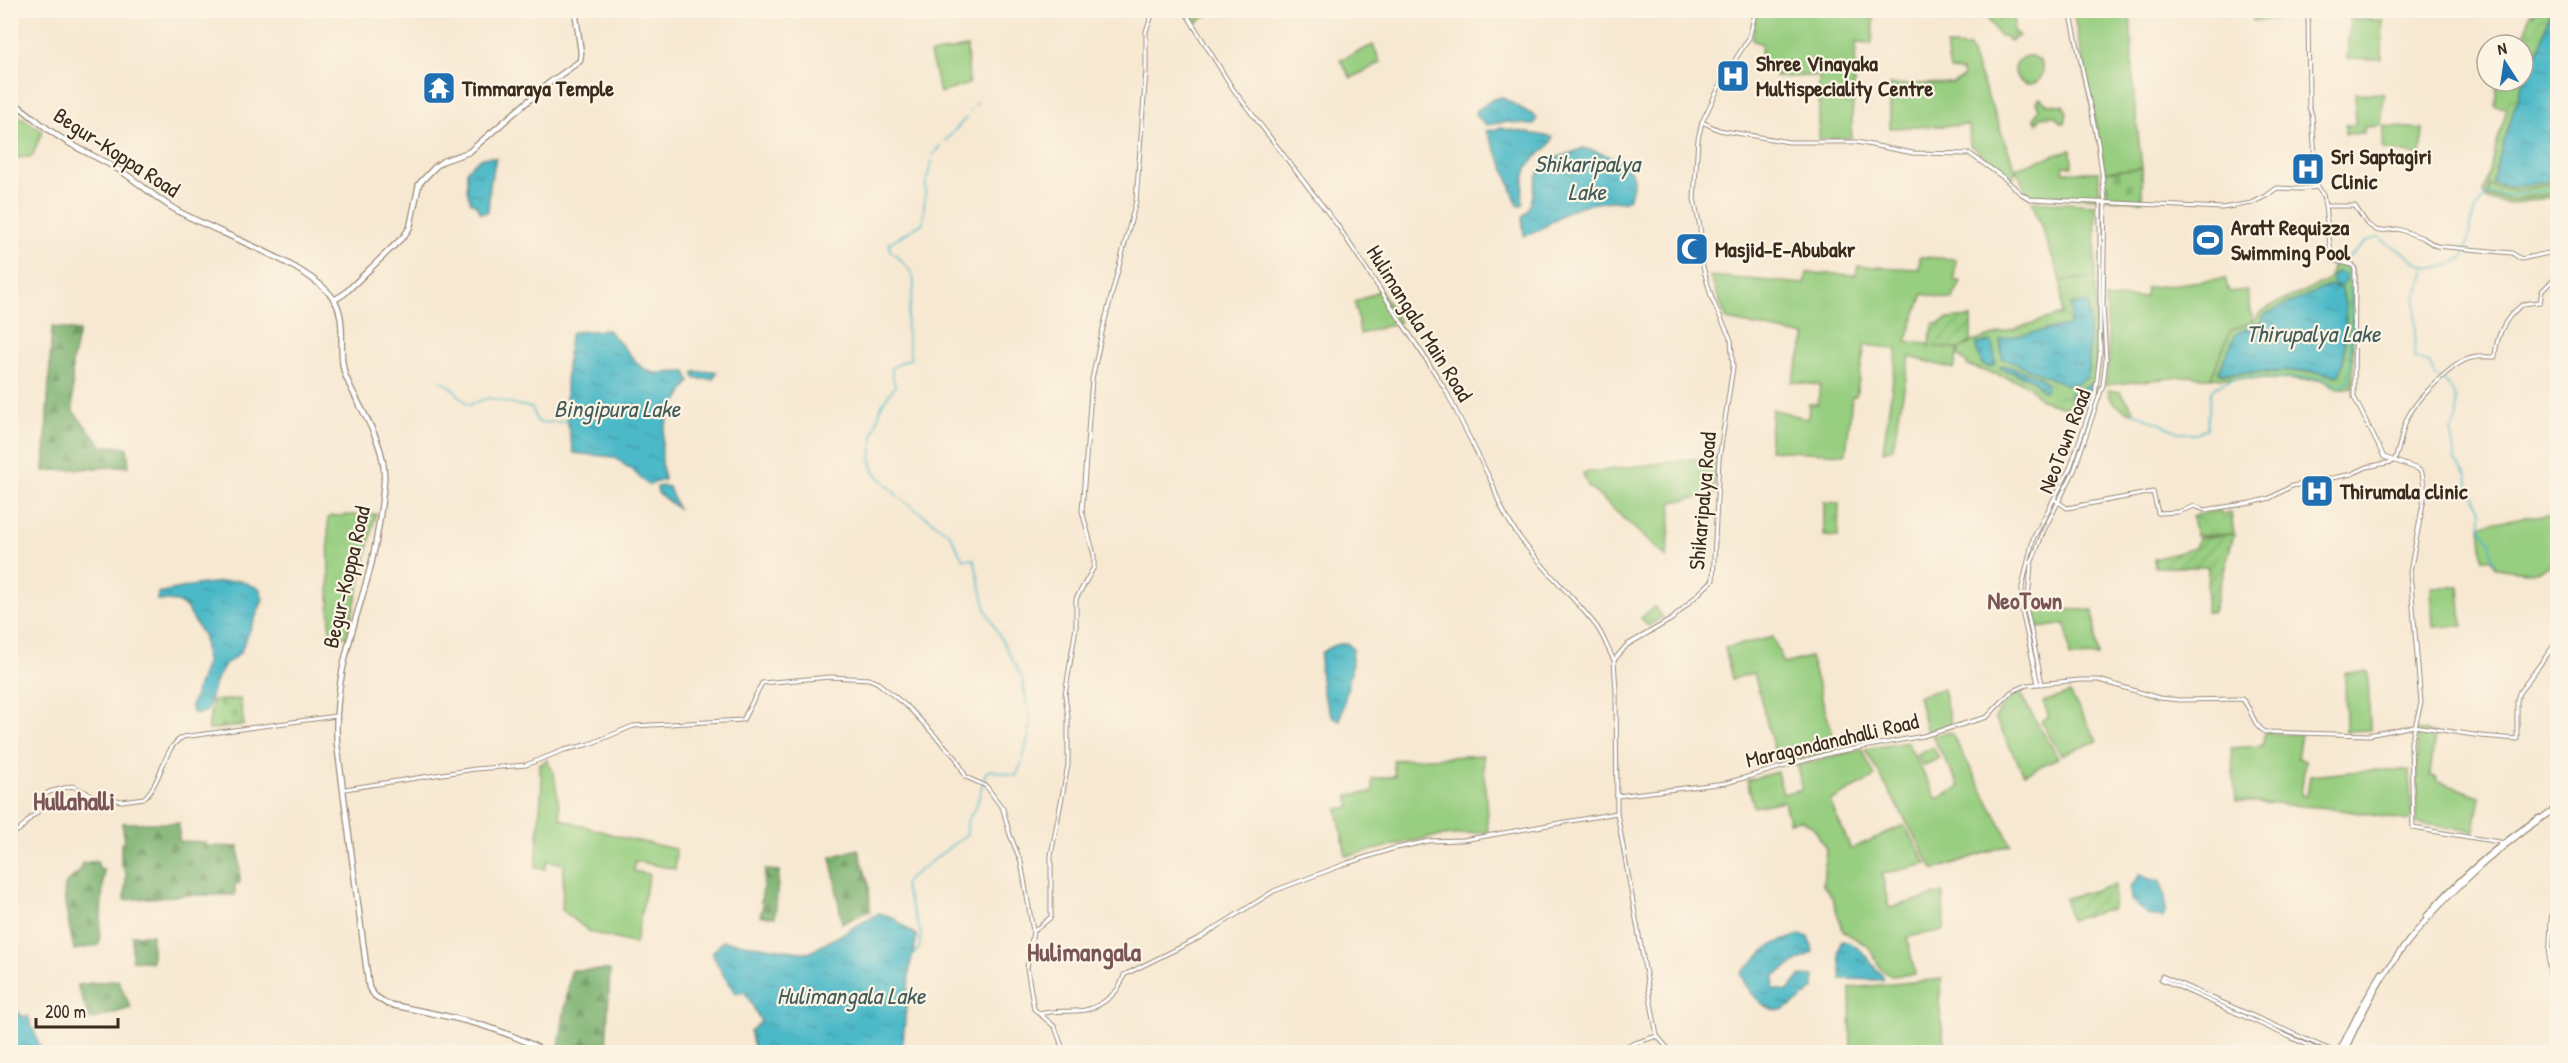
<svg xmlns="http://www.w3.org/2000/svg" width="2568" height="1063" viewBox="0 0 2568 1063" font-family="'Patrick Hand',sans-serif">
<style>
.grass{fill:#97ce80;stroke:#697c4f;stroke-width:1.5}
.forest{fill:url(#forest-firs);stroke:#5a6e46;stroke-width:1.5}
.wetland{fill:url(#wetland-marsh);stroke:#697c4f;stroke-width:1.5}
.cemetery{fill:url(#cemetery-stones);stroke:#697c4f;stroke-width:1.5}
.park{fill:url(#park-crowns);stroke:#697c4f;stroke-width:1.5;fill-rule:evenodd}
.garden{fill:url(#garden-furrows);stroke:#697c4f;stroke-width:1.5}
.water{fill:url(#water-ripples);stroke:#447273;stroke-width:1.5}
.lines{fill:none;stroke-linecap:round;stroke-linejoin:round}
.stream{stroke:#4cb9c8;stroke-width:1.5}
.minor-casing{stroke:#998978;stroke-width:5}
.major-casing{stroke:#998978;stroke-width:7}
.minor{stroke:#fff;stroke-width:3}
.major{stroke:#fff;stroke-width:4.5}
.labels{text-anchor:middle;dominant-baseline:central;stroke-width:4.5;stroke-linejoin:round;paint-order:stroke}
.poi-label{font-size:22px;font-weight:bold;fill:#3b2a1e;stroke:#fcf5e5;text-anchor:start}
.street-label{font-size:22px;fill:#3b2a1e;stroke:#fcf5e5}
.water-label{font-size:24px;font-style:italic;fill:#415c5a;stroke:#fcf5e5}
.neighbourhood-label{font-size:24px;font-weight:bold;fill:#7a5557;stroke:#fcf5e5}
.quarter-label{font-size:26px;font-weight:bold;fill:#7a5557;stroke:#fcf5e5}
</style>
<defs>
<pattern id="forest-firs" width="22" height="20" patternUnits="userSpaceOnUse" patternTransform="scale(1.5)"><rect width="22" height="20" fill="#79b16e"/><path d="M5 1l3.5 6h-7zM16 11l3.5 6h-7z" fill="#64905a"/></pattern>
<pattern id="wetland-marsh" width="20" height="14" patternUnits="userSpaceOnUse" patternTransform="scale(1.5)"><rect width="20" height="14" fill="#97ce80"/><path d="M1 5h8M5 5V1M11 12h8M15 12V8" fill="none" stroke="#83b16e"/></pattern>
<pattern id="cemetery-stones" width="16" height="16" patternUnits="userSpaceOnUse" patternTransform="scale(1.5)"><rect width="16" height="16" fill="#97ce80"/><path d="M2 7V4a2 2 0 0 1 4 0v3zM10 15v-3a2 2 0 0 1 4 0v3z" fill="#83b16e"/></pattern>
<pattern id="park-crowns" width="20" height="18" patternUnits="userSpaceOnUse" patternTransform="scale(1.5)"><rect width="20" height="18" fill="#97ce80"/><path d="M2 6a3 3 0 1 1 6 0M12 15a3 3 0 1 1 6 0" fill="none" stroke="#83b16e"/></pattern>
<pattern id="garden-furrows" width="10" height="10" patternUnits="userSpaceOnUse" patternTransform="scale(1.5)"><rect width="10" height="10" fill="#97ce80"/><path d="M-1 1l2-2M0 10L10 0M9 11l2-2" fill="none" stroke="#83b16e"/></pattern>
<pattern id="water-ripples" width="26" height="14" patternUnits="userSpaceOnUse" patternTransform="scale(1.5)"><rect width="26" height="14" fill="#4cb9c8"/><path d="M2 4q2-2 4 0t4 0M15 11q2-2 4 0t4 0" fill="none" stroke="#4097a2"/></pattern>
</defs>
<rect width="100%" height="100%" fill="#fcf5e5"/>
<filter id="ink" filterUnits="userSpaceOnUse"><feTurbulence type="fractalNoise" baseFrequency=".0167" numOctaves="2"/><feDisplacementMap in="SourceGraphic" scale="12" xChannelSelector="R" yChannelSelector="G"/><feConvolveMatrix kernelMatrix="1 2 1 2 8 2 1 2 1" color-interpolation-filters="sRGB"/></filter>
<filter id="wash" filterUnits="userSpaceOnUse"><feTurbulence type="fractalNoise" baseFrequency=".008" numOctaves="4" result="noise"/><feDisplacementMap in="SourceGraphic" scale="24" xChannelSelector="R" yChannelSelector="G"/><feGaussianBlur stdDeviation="1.35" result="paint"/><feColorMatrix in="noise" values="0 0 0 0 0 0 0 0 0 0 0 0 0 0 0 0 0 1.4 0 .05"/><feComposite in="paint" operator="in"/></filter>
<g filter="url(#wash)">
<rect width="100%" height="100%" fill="#f7e8d1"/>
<g class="grass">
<path d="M1217,10L1195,23L1188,11V10Z"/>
<path d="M1757,11H1874L1872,44L1856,43L1851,138L1819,139V76L1775,77L1777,67L1759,66L1762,44L1752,40Z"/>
<path d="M2073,11H2130L2134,98L2142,168L2105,172Z"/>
<path d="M2252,11H2278L2279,18L2253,21Z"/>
<path d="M2350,19L2383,20L2382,59L2347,58Z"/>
<path d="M1373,45L1381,63L1351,78L1340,60Z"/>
<path d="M1946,46L1969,47L2015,168L2071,150L2072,166H2064L2063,172H2099V198L2028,195L2016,169L2013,178L1970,145L1969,125L1890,128V85L1953,83L1963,77L1962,71L1950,70Z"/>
<path d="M967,47L969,84L940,93L930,54Z"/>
<circle cx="2029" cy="70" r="14"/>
<path d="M2355,93L2384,94L2381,126L2364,127V133L2346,134V125H2355Z"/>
<path d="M11,115L23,118L42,131L32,157L11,158Z"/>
<path d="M2384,126L2423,129L2421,156L2383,149Z"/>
<path d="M2032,201L2096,205L2095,278L2061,281Z"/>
<path d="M1920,257L1956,259L1954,280L1961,282L1952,300L1923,294L1906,341L1959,349L1954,369L1910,357L1893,448L1883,451L1897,349L1865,345L1856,396H1852L1846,454L1769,450L1772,409L1808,419L1809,404H1818L1820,385L1792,382L1806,336L1727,320L1710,276L1805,284L1807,273L1856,275L1858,266L1919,269Z"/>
<path d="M2225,278L2229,292L2247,290L2253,322L2231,330L2211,378L2191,376L2105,385L2109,358L2106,299L2145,297L2146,288Z"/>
<path d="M1380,290L1400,322L1360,334L1355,302Z"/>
<path d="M1717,456L1714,495L1672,502L1667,558L1588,486L1583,473Z"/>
<path d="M376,514L347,637H330L328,518L331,516Z"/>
<path d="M2557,516C2558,526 2561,545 2557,555C2548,579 2515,571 2496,568L2490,559H2483L2480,525L2523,517Z"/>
<path d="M2431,587H2459L2462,626L2433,627Z"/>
<path d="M1654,607L1663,617L1648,626L1641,618Z"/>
<path d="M2035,609L2093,610L2098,656L2070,657L2066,624L2038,628Z"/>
<path d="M1773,637L1784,664L1810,657L1837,750L1778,765L1754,673L1732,679L1725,648Z"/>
<path d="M2368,672L2370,730L2346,731L2345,673Z"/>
<path d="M1943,689L1951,726L1927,732L1918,696Z"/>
<path d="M2019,692L2058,758L2024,774L1995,718L2004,703Z"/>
<path d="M2070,693L2097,741L2061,755L2041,721L2049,717L2043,702Z"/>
<path d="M2417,730L2435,733L2430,775L2437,778V781L2480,796L2474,831L2416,823Z"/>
<path d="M1951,732L2011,844L1934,870L1865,749L1907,742L1937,799L1960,787L1932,736Z"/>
<path d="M2265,733L2301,734L2297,758L2305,761L2301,795H2307L2310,776L2372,770H2409L2412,817L2409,821L2329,808L2236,801L2231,748L2262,746Z"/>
<path d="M1933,747L1939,758L1923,766L1917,755Z"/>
<path d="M1862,749L1875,777L1830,801L1851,849L1904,825L1927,864L1882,874L1889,908L1943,893L1944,930L1907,937L1915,974L1891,976L1881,969L1868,946L1843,931L1832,897L1823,885L1826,849L1814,828L1802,820L1789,822L1784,801L1754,807L1747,780L1777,772L1783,794L1802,789L1797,766Z"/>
<path d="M1483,755L1488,832L1431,837L1346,856L1337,809L1350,807L1348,795L1373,792L1372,779L1395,776L1393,760Z"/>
<path d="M547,760L554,773L561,819L624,838L676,849L675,869L635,861L634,871L649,874L635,944L590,932L562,910L564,864L547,861L545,869L536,867L542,782L539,765Z"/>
<path d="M1942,979L1939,1002L1945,1052H1851L1850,988Z"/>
</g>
<g class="forest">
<path d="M52,327L79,331L72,363L73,411L102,446L127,447L129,466L44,471Z"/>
<path d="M122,823H179V841L205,842L206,846L239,847L240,883L235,884V895H187L125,900L126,873L121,864V843H125Z"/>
<path d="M858,849L869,885L870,911L842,923L831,857Z"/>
<path d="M97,861L100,870H104L99,945L74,950C72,937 60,892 66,884C73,874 79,877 83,863Z"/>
<path d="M765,870L779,871L775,917L760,916L763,905L761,902Z"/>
<path d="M132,935H152V962L132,960Z"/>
<path d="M571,970H610L606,1052H558Z"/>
<path d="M118,980L131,1008L90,1020L77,985Z"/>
</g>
<g class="wetland">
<path d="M2557,183V193L2514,200L2488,197V185C2510,193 2535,188 2557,183Z"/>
<path d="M2108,390L2121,392L2134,411L2130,413C2117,406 2111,403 2108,390Z"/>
</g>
<g class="cemetery">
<path d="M2142,168V201L2107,198L2105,172Z"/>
<path d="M240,699L244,725L208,730L212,701Z"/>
</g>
<g class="park">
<path d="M1986,11H1997L2004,17L2010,15L2014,22L2013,31L2019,36L2009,41L2005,36H1999L1989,21Z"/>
<path d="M2534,11H2550L2542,42L2520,89L2492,182L2527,185L2557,180V183L2515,191L2488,185V197L2514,200L2557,193V196L2510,204L2487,200L2483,192L2507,108L2495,106L2497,81H2523V45H2512V39H2525L2530,14H2534Z"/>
<path d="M2040,98L2047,104L2063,105L2067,113L2065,123H2061L2055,116L2041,117L2037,123L2034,119L2039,109L2036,101Z"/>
<path d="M2337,264L2351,267L2353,280V387L2337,389L2323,380L2211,378L2231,330L2253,322L2261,312L2273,305L2325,282L2330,277L2332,266ZM2329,286L2343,294L2347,337L2338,376L2311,371L2223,374L2219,372L2236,334L2260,322L2266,314Z"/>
<path d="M2095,278L2097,369L2089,404L2071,403L2069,408L2041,400L2029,386L2021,382L1969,366L1958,354L1959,349L1972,342L2062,314L2061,281Z"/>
<path d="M1824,502L1839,503L1838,537L1824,536Z"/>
<path d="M2220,510L2222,515L2231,513L2234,534L2196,536L2192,516Z"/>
</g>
<g class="garden">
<path d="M1971,317V342L1959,349L1928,346L1934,323L1938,324L1947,319Z"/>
<path d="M2234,534L2213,612H2206L2208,567H2155L2154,559L2195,548L2198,538Z"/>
<path d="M2115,885L2113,909L2070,920L2065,898Z"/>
</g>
<g class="water">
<path d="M2550,11H2558L2557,180C2537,183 2511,191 2492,182L2520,89L2542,42Z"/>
<path d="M1501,97L1537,117L1535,123L1532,125L1507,122L1486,125L1475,115L1476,111L1493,99Z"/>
<path d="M1500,128L1553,137C1550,150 1539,152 1531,162C1524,171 1521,193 1523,204L1520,206L1517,204L1502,163L1486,131Z"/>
<path d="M1583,148C1602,153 1641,161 1632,190C1631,194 1630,199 1625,201C1621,202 1615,201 1611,201C1600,202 1586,204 1575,208C1556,215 1544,232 1524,236L1522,217C1538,204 1529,180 1544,166C1555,155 1570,155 1583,148Z"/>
<path d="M489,157L496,158L490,185L488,212L481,213L475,204L471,203L467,190V170L479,159Z"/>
<circle cx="2339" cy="279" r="7"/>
<path d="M2330,285L2341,289C2349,309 2347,356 2339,376L2311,371L2220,373L2219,370L2236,334L2260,322L2266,314Z"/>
<path d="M2087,303L2089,306V371L2087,378L2075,384L2067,385L2002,358L2000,339L2067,326L2070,323L2071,305Z"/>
<path d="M608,330L642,368L654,373L686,372L690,381C665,420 657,433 664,480L648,485L634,472L614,457L574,453C563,416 565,374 570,336L573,332Z"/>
<path d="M1990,342L1994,346L1995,364L1989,367L1982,364L1976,347L1977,344Z"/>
<path d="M2003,365L2038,376L2047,385L2046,391H2043L2033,380L2003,369L2000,367Z"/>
<path d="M712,371L717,372L713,379H696L694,377V372Z"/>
<path d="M2092,384L2093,388L2089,398L2069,397L2070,393Z"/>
<path d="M663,486L669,487L677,508L658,493L657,487Z"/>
<path d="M239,580L260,589L263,600L240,653L225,665L215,682L207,711L198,714L192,712L191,706L206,663L204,637L186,607L177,602L157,600L158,593L196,585Z"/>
<path d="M1347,643L1353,649L1351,672L1340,720L1333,718C1322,699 1319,675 1321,653L1335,645Z"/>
<path d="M2141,874L2149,879L2159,880C2165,889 2168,909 2163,918L2148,915L2131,900L2130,887Z"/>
<path d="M879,913L892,917L917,936L910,966L902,1052H755L750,1031L761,1022L745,992L736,994L724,976L712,953L723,941L809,953Z"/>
<path d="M1799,935L1809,937L1813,952L1775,975L1773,989L1788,991L1800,976L1814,977V989C1805,996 1793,1007 1781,1010C1766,1013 1743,987 1741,973L1771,945Z"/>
<path d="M1842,941C1863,944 1869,964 1883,976V980L1841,979C1842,968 1836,950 1842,941Z"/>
<path d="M10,1003L23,1017L28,1016L42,1052H11Z"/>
</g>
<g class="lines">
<g class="stream">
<path d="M975,105L977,102"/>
<path d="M970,111L971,110"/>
<path d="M945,141L966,118"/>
<path d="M933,155L940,146"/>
<path d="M927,179L932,161"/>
<path d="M2424,267L2425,274L2416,297L2414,358L2429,363L2436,376L2451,388L2456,400L2457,417L2451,432L2455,461L2467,475L2469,486L2481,511V529L2491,542L2492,560L2496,564"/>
<path d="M440,381C453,384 458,397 469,405L488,398L532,408L536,420L541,423L569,421"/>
<path d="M2133,412L2181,433H2199L2207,428L2211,392L2216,386L2235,378H2320L2340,386L2349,381L2351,337L2349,270L2345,267V261L2366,241L2380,237C2385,242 2390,244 2396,248C2425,266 2429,278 2464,257L2474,212L2487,193L2507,196L2558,189"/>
<path d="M898,496L874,472L871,460L873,435L882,404L895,386L891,368L911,358C909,346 905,332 907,320C914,280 924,280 890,250L889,243L923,223L926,182"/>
<path d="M901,499L949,533L963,559H974L986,610L1022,678L1031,725L1023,759"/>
<path d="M912,957L919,948L921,934L904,886L907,880L967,834V821L976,807L986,772L991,770L1016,776L1022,763"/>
</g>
</g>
</g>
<g filter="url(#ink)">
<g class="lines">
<g class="minor-casing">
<g id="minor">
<path d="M1184,10L1233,89L1338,226L1422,353L1445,389L1493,485C1508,540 1563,583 1597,627C1604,637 1608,650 1614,660"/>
<path d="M2308,10L2309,107L2312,115L2317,187"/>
<path d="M1702,122L1719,130L1789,142H1856L1913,153L1970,154L2004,178L2020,193L2030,199L2222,208L2252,203L2266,196L2277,188L2301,189L2317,187L2323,195L2325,206H2355L2367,224L2378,231L2398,229L2423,238L2436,246L2512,253L2521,259L2558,251"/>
<path d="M2325,206L2332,260L2353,265L2355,270L2354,397L2384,457L2418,469L2422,473L2425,493L2410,572L2421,703L2411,742L2413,828L2505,843"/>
<path d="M2394,461C2400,449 2401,434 2406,421C2413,403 2453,361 2472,358C2479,356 2488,357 2495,357C2496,338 2504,318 2521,306C2526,302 2534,303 2540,302L2542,291L2558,275"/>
<path d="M2054,499L2067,508L2153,492L2158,513L2178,512L2195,506L2204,510L2251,503L2270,498L2292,486L2352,474L2367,467L2392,462"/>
<path d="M2038,684L2022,611V587L2033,539L2070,468L2095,396L2100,354V202"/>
<path d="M2042,684L2027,611L2031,564L2044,530L2074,471L2103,385L2106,359L2103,305L2105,202L2102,173L2098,143L2070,10"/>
<path d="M345,789L475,769L526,765L564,750L590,744L633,726L743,720L762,683L830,677L869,679L878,683L910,709L956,758L966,777L986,786L1003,809L1010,835L1021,862L1033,931"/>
<path d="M1617,796L1726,783L1831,753L1923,736L1987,717L2011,692L2027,685L2080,680H2099L2159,698L2180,700L2242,699C2253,710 2251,723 2265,732L2369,735L2414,726L2481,736L2517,739V701L2519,693L2558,640"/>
<path d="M10,834C24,831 26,819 37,813L41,798L49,792L72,786L95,796L122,801L144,798C163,781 162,748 183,737L336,716"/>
<path d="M1039,1014C1068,1006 1083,1020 1110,997C1119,989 1121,985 1124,975L1201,937L1274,891L1348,863L1392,849L1429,841L1463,840L1617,813"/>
<path d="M1657,1036L1617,813L1616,691L1614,660L1627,645L1672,619L1713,580L1719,459L1733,367L1731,340L1712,299L1703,267L1700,227L1694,199L1698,139L1702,122L1724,77L1749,38L1756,10"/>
<path d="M1657,1036L1671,1052"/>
<path d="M1064,1052L1055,1027L1034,1009L1027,968L1033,932L1051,917V855L1068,765V717L1065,695L1076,627V599L1094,567V555L1082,511L1092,379L1103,328L1136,201L1146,71V31L1154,10"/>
<path d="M1608,1052L1657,1036"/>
<path d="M2323,1052L2161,979L2162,976L2335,1052"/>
<path d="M2557,1052L2549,962L2551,921L2558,867"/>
</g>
</g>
<g class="major-casing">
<g id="major">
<path d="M10,100C28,112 43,127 61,138C81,151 104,160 124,173C142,185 157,199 176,210C216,233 308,263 333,298C349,321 336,353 346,377C360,411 387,443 384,482C381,514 376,549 367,580C351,635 333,686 337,744L369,988L375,996L387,1004C445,1016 494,1023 546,1052"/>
<path d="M334,300L344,294L404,236L410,227L419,184L435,167L443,161L469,152L549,83L580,61L581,53L575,10"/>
<path d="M2426,917C2458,879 2497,846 2539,818"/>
<path d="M2339,1052L2361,1008L2382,973"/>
<path d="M2344,1052C2356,1026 2368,1000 2384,975C2424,913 2495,847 2558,807"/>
</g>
</g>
<use href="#minor" class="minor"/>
<use href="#major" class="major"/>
</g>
</g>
<defs>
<g id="hospital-square" transform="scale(1.725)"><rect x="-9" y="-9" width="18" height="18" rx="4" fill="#1f6fb2" stroke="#fcf5e5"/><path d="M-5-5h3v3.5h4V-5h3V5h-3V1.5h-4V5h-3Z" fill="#fff"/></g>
<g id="temple-square" transform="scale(1.725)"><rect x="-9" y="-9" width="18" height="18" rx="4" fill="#1f6fb2" stroke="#fcf5e5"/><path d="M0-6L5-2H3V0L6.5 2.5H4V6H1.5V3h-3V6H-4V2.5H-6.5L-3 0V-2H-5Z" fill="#fff"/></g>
<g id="stadium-square" transform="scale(1.725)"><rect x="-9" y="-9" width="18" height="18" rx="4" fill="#1f6fb2" stroke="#fcf5e5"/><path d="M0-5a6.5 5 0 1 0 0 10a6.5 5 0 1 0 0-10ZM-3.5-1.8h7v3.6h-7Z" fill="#fff"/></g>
<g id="mosque-square" transform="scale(1.725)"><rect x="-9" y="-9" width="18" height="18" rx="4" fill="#1f6fb2" stroke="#fcf5e5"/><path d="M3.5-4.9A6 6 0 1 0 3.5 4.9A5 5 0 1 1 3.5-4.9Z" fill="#fff"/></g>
</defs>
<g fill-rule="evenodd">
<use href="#hospital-square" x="1733" y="76"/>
<use href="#temple-square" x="439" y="88"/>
<use href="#hospital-square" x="2308" y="169"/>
<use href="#stadium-square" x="2208" y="240"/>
<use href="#mosque-square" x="1692" y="249"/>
<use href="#hospital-square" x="2317" y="491"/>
</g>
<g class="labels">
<g class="poi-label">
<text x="1756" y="63">Shree Vinayaka<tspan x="1756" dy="25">Multispeciality Centre</tspan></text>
<text x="462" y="88">Timmaraya Temple</text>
<text x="2331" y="156">Sri Saptagiri<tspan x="2331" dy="25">Clinic</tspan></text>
<text x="2231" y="227">Aratt Requizza<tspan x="2231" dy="25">Swimming Pool</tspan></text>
<text x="1715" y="249">Masjid-E-Abubakr</text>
<text x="2340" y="491">Thirumala clinic</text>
</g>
<g class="street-label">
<text transform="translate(117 152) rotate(33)">Begur-Koppa Road</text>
<text transform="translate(1420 323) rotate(58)">Hulimangala Main Road</text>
<text transform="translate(2064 441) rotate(-69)">NeoTown Road</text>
<text transform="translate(1702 501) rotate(-85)">Shikaripalya Road</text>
<text transform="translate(346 577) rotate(-77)">Begur-Koppa Road</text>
<text transform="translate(1832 740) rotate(-13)">Maragondanahalli Road</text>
</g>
<g class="water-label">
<text x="1587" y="163">Shikaripalya<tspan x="1587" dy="28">Lake</tspan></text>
<text x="2313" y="333">Thirupalya Lake</text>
<text x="617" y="408">Bingipura Lake</text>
<text x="851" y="995">Hulimangala Lake</text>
</g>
<g class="neighbourhood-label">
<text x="2025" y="600">NeoTown</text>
</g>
<g class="quarter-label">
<text x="74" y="800">Hullahalli</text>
<text x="1084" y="951">Hulimangala</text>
</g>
</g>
<rect width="2568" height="1063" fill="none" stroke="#fcf5e5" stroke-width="36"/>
<g transform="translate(2505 63) rotate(348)"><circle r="28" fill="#fcf5e5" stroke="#afa495" stroke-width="1.5"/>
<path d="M0-4.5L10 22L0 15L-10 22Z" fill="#1f6fb2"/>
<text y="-9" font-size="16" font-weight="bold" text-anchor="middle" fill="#3b2a1e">N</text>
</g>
<path d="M36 1018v9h82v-9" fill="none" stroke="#3b2a1e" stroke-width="3"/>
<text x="45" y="1018" font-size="18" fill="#3b2a1e" stroke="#fcf5e5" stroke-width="4.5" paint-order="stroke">200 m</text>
</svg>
